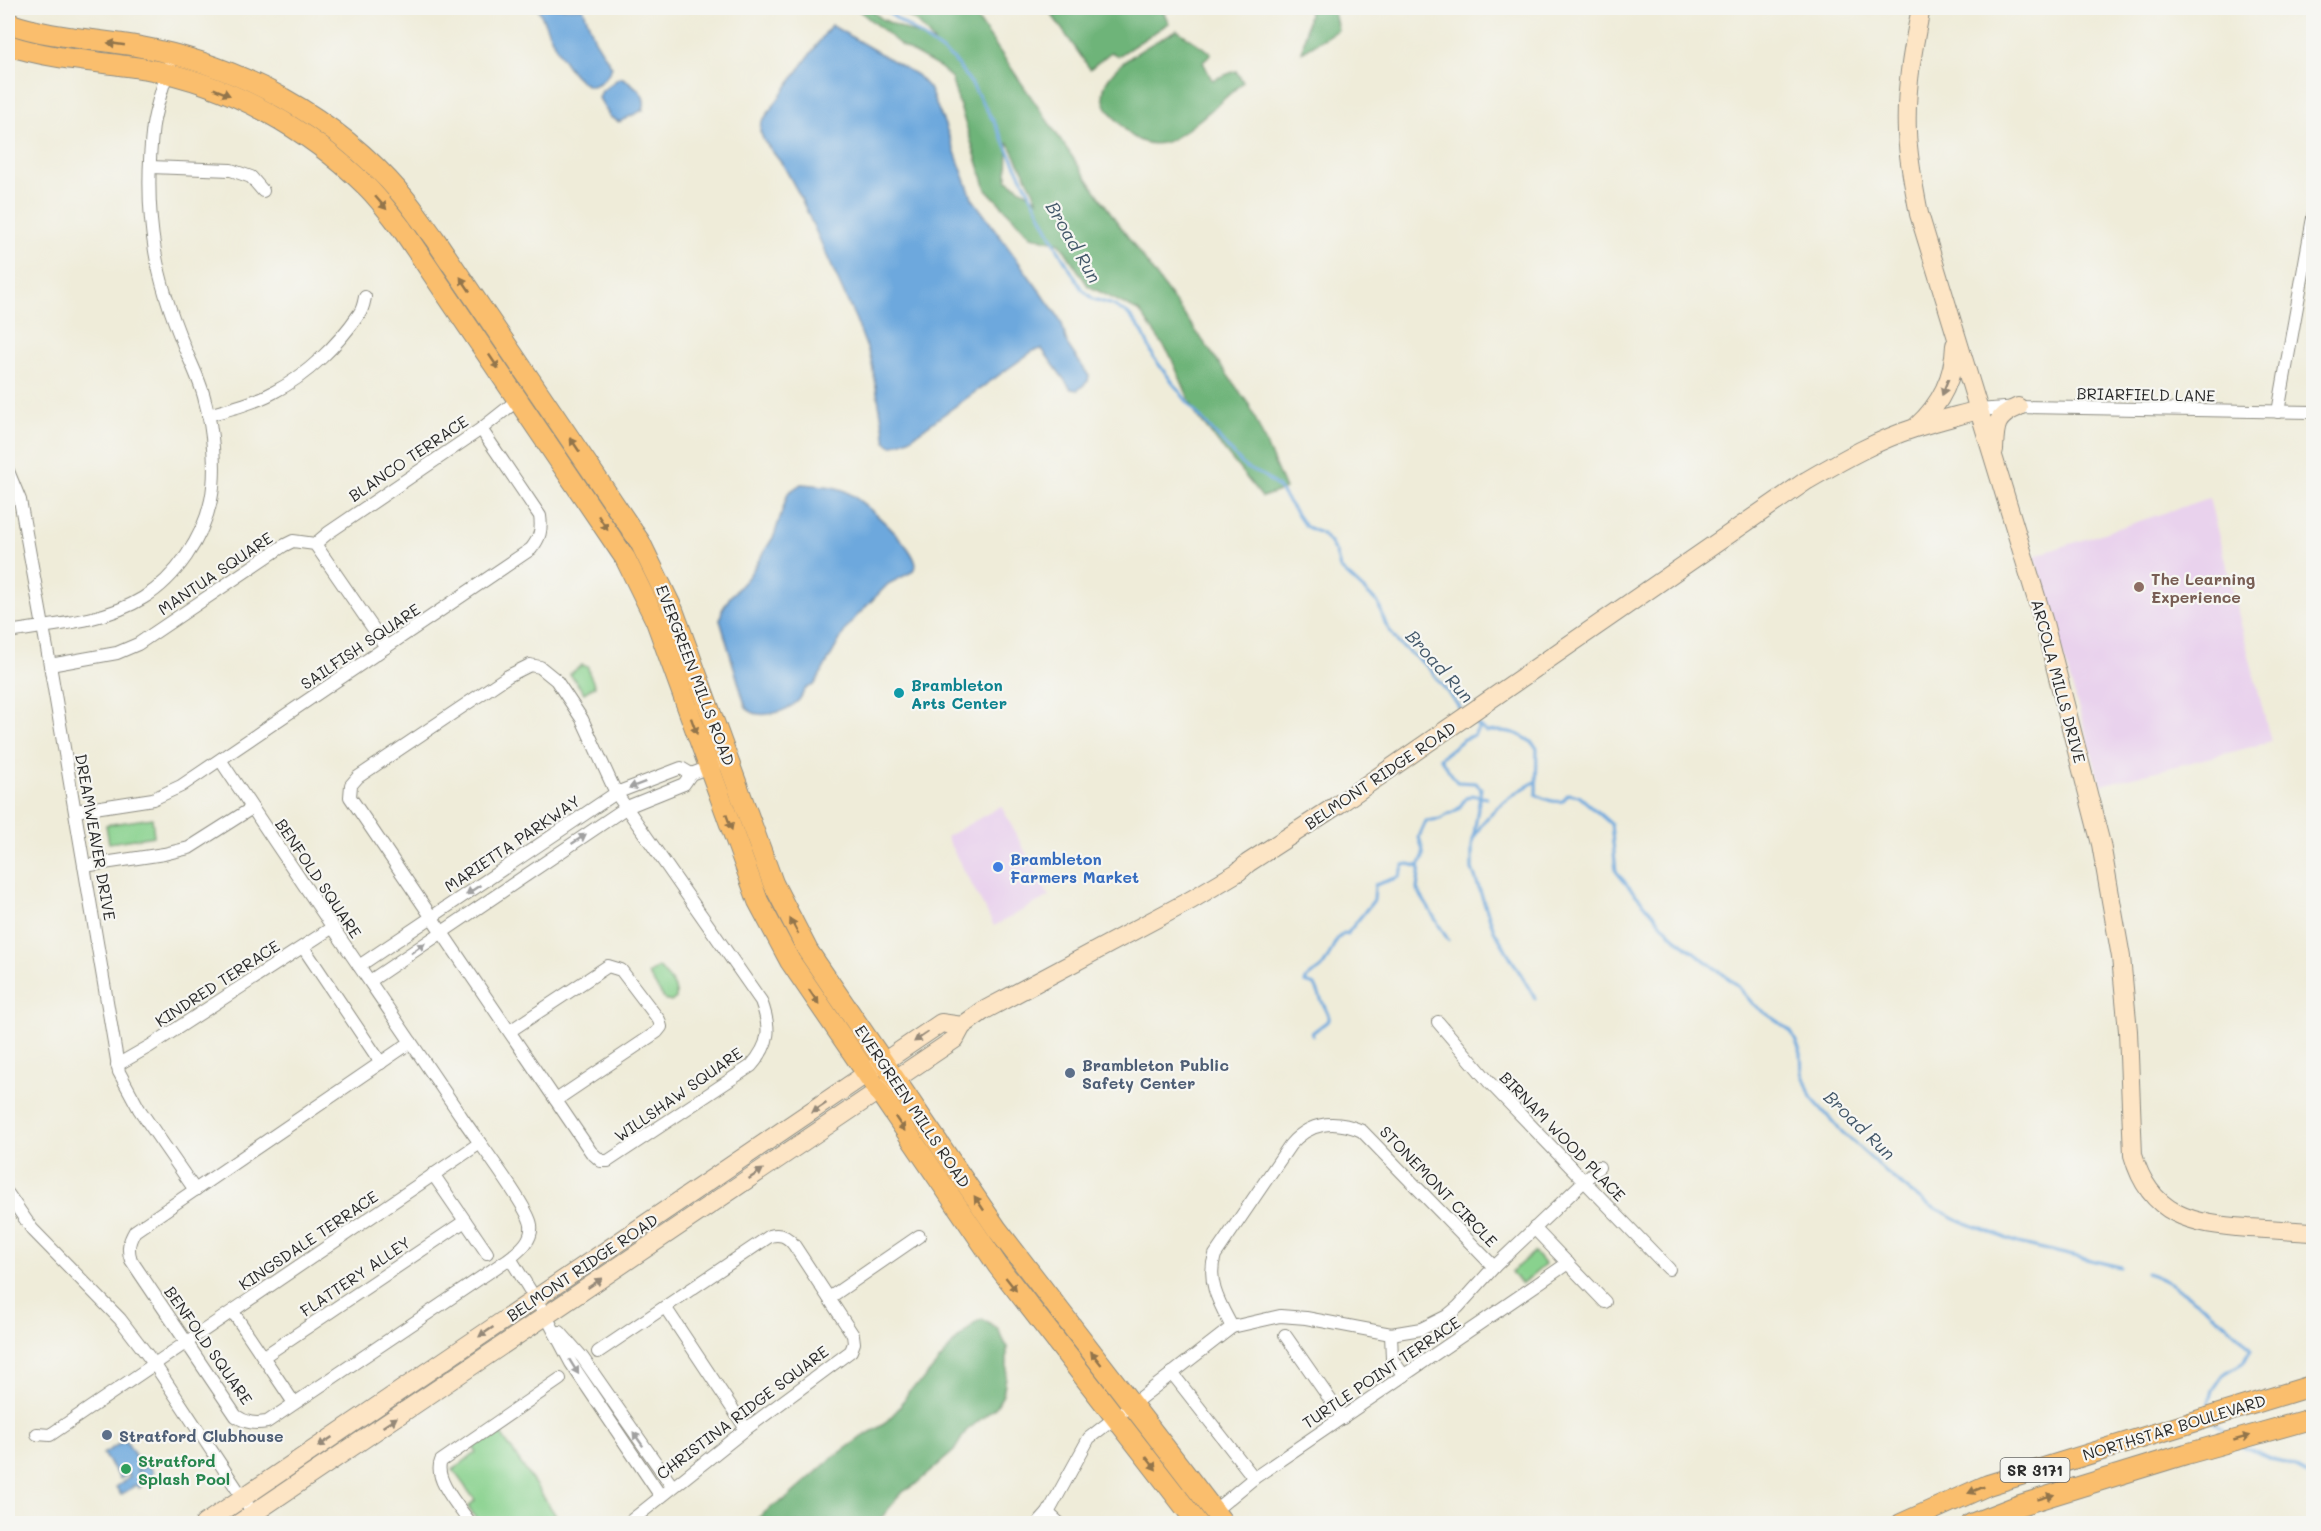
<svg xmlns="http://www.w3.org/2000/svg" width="2321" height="1531" viewBox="0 0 2321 1531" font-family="Mali,sans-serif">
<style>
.built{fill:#e9d2ed}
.green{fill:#89d28e;stroke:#5a7e5c;stroke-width:1.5}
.forest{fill:#6eb479;stroke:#4c7052;stroke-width:1.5;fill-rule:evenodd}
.water{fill:#6da8dd;stroke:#4c6a84;stroke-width:1.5}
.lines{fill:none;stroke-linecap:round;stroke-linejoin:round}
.stream{stroke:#6da8dd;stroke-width:3}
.street-casing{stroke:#8d8c82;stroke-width:14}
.secondary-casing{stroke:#8d8c82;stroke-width:20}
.primary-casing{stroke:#8d8c82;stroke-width:22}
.street{stroke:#fff;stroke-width:12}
.secondary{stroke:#fde5c5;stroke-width:18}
.primary{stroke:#fabe6d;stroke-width:20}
.oneway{fill:#92744c}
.oneway2{fill:#948878}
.oneway3{fill:#a0a0a0}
.education-dot{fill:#8d6e63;stroke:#f6f6f2;stroke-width:2}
.culture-dot{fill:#0f9aa8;stroke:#f6f6f2;stroke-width:2}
.shop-dot{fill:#3f7fe0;stroke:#f6f6f2;stroke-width:2}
.service-dot{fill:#5c6f8a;stroke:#f6f6f2;stroke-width:2}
.leisure-dot{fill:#2e9e5b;stroke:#f6f6f2;stroke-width:2}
.labels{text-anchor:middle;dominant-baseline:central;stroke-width:4.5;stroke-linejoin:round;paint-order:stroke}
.shield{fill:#f6f6f2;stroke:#686867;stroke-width:1.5}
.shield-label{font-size:15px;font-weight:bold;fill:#2b2b2b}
.street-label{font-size:16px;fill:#2b2b2b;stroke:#f6f6f2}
.education-label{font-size:16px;font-weight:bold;fill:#785e54;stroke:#f6f6f2;text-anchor:start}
.culture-label{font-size:16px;font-weight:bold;fill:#0d838f;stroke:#f6f6f2;text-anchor:start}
.shop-label{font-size:16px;font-weight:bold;fill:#366cbe;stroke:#f6f6f2;text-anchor:start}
.service-label{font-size:16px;font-weight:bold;fill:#4e5e75;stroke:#f6f6f2;text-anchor:start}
.leisure-label{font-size:16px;font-weight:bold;fill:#27864d;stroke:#f6f6f2;text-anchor:start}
.water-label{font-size:18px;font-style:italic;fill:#425769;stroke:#f6f6f2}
</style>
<rect width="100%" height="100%" fill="#f6f6f2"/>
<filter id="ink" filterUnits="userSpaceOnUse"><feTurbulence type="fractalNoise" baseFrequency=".0167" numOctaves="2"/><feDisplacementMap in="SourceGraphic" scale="12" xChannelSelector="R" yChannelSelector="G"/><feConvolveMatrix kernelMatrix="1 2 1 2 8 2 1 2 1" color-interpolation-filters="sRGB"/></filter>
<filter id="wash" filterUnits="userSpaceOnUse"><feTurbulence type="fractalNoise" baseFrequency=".008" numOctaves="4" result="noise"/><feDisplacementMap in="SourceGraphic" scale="24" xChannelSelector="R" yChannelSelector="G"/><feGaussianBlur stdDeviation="1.35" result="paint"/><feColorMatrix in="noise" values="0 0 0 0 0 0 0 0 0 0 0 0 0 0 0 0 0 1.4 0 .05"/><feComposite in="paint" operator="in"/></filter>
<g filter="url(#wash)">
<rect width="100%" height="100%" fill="#efecd9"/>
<g class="built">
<path d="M2209,498L2271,742L2101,785L2034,556Z"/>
<path d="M1001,806L1049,896L994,926L946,837Z"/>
</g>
<g class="green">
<path d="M582,665L588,667L589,673L595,686L584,693L570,674Z"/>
<path d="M152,818L154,836L109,843L106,825Z"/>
<path d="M659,967C666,977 678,985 676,998L671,1002L665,1000L648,974Z"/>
<path d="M1534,1252L1545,1265L1522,1284L1511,1272Z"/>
<path d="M497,1428L561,1523H479L468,1507L475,1500L453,1470L476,1452L473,1446Z"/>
</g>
<g class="forest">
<path d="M856,8H869L882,19L935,43L918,23L896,8H970L1115,219L1250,406L1285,489L1262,497L1196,415L1170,355L1140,312L1088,286L1060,243L1031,236L986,189L951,78L941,68L903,47ZM1008,143H1009L1038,200L1007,180Z"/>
<path d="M1047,8H1161L1169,23L1118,56L1111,52L1090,69Z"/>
<path d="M1308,8H1333L1338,30L1302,52L1309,13Z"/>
<path d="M1177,30L1211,53L1203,62L1212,80L1236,71L1243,82C1227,96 1179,141 1162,143C1144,146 1132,139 1122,126C1117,120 1111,114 1107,108C1087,72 1153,44 1177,30Z"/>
<path d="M982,1319L998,1329L1007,1347V1371L1003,1395L996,1407L966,1431L954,1451L916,1484L901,1493L883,1516L874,1523H752L774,1505L786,1499L831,1459L862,1437L883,1425L900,1407L909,1391L923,1380L956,1341L976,1322Z"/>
</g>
<g class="water">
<path d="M538,8H583L595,40L612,67C608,77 598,87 588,86C562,70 550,34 538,8Z"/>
<path d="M831,25L917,75L929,88L945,125L972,198L1058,316L1062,324L1067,344L1089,376L1088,381L1078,390L1071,389L1042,349L1033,351L909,439L892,446L886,442L871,359L856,320L799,194L783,165L764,141L760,131L761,123Z"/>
<path d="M619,78H623C634,85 649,95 643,110L619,122L610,117L599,98L602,91Z"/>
<path d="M801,484C814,485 830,485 843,490C861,498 914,546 916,565L912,572L888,584L855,618L846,629L815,684C813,686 810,686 807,688C803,690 802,697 799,700C787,712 759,721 746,708L720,620L722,610L730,597L749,576L774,536L788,493Z"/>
<path d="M125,1440L142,1466L136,1472L148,1465L154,1473L140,1482L142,1486L139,1488L136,1485L121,1495L116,1487L130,1477L128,1474L120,1479L103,1454Z"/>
</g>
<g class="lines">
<g class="stream">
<path d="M882,8L953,59L971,83L994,122L1058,249L1081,288L1093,299L1113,305L1128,314L1142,331L1154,358L1192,408L1245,467L1264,476L1278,487L1305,526L1322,534L1330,543L1336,553L1340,568L1378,603L1386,625L1399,644L1428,667L1463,712"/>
<path d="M1472,720L1486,732C1505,729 1524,733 1537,748L1536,795C1545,799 1553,803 1563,801L1568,794L1579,796L1611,824L1616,871L1628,886L1674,937L1736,984L1753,1004L1791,1031L1801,1053L1802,1072L1811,1097L1840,1130L1888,1174L1925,1203L1961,1221L2018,1243L2120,1267"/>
<path d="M1480,726L1474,735L1464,739L1440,758L1457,782L1475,783L1481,788L1472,847V869L1494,930L1535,998"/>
<path d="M1475,836C1487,811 1512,794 1535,782"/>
<path d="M1418,866C1427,857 1422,848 1419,837L1426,821L1440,819L1458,809L1466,798L1472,795L1486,798"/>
<path d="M1313,1036L1312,1033L1329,1020V1017L1315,985L1305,982C1308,973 1317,974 1323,966C1331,956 1333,939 1344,933L1347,934L1374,900L1375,885L1399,877L1404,865L1409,864L1420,867L1417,889L1448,940"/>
<path d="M2146,1273C2172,1279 2234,1327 2251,1349L2244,1362L2224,1374L2213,1390L2208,1409"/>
<path d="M2214,1423L2227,1434"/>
<path d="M2241,1446L2296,1468L2314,1478"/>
</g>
</g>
</g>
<g filter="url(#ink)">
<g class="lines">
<g class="street-casing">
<g id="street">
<path d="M150,167L231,170L251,177L263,191"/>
<path d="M1978,410L2018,407L2314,412"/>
<path d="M2278,412L2314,212"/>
<path d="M208,415C230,409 254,403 274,392C306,376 339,344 359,314C363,309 364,302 365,297"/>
<path d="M8,471L20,500L50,665L119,1072L139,1109L195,1190"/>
<path d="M315,544L328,533L481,429L519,399"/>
<path d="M8,632C51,625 104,622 143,598C176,578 203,538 211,500C217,471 213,430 205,401C201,382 191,364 184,346C172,317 160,282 155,251C148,210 148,166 153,125C157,101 166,77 173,55"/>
<path d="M50,665L117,653L138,644L283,546L293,541L315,544L386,647"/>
<path d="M530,665L540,667L556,680L582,719L616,793L761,1001C771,1028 771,1043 751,1066L608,1161H601L591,1152L350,797L351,785L358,777L508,676Z"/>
<path d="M221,761C301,882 384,1002 465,1122C478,1141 529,1208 531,1225C533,1240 520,1250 510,1258L267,1422C255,1424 246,1423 236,1416L131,1260C127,1249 129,1241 135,1231L411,1042"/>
<path d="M75,811L153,799L181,786L531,549C540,538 542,530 540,516L481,429"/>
<path d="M84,866L164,854L189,848L252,808"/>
<path d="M303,947L381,1063"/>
<path d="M359,966L616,793L681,768L691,774"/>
<path d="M370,981L627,807L684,784L691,774L728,760"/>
<path d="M1438,1022L1489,1082L1669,1269"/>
<path d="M510,1031L608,966L621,970L659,1020L661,1027L657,1032L556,1100"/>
<path d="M117,1065L150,1046L333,927"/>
<path d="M433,1174L487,1253"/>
<path d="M8,1194L32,1229L120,1319L155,1365L260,1524"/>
<path d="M1534,1228L1605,1302"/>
<path d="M510,1258L546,1316L571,1363L660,1495"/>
<path d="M829,1298L919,1236"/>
<path d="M665,1307L746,1429"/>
<path d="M233,1312L294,1403"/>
<path d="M1232,1327C1220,1304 1206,1282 1215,1255L1290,1145C1310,1122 1334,1119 1362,1131L1494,1267"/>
<path d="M560,1332L582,1357L672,1486"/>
<path d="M1391,1334L1392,1359L1404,1376"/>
<path d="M1285,1335L1343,1418"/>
<path d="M598,1352L770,1236C780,1233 787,1236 794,1245L853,1335L854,1343L851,1351L746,1429L627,1524"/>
<path d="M263,1357L465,1221"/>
<path d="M1172,1373L1254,1478"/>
<path d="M37,1434L50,1435L480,1143"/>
<path d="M1214,1511L1254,1478L1568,1263"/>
<path d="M1048,1513L1060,1524"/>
<path d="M471,1524C460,1508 433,1479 441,1461L560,1379"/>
<path d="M1038,1524L1048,1513L1089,1438L1232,1327L1280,1316L1306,1318L1391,1334L1421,1329L1447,1316L1458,1307L1494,1267L1599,1167"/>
</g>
</g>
<g class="secondary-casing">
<g id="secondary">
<path d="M1921,8C1913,48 1905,90 1907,132C1908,160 1914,187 1919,214L2044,623L2101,844L2121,957L2128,1031L2133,1155C2150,1216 2192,1224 2248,1228C2270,1229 2292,1231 2314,1232"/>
<path d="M1917,426C1941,404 1954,377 1955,345"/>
<path d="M1994,450C1995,427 1994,417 2018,407"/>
<path d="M204,1524L941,1023L962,1026"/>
<path d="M238,1524L955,1039L962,1026L983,1011L1191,900L1238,872L1248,863L1339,804L1806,481C1841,461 1877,440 1915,428C1936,421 1957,416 1978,410"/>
</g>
</g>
<g class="primary-casing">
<g id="primary">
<path d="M8,23C54,39 94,38 141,47C240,65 335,117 401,194C413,208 423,223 434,238L640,542L673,610L773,883L808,951L997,1229L1224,1524"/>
<path d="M8,45C53,60 100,61 147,69C229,84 308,128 367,187C380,200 391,215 402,229L625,558L656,621L758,901L790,961L998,1266L1198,1524"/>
<path d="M1901,1524L1988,1485L2314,1385"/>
<path d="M1971,1524L2017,1506L2186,1454L2314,1418"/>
</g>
</g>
<use href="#street" class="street"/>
<use href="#secondary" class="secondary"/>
<use href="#primary" class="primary"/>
</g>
<defs><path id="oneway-solid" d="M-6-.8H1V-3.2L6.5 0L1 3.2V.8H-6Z" transform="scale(1.5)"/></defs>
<g class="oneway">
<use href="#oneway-solid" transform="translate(116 44) rotate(-172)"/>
<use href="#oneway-solid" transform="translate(222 92) rotate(22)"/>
<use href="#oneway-solid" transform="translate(381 203) rotate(49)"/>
<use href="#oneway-solid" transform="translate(465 284) rotate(-124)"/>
<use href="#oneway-solid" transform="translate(494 362) rotate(56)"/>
<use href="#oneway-solid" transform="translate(575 445) rotate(-124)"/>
<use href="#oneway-solid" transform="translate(603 523) rotate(57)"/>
<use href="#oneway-solid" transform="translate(694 726) rotate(70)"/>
<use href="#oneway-solid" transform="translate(729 822) rotate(70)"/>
<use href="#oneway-solid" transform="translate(794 926) rotate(-118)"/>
<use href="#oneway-solid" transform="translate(814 997) rotate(56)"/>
<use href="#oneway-solid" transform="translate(900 1124) rotate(56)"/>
<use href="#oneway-solid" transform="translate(979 1203) rotate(-124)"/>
<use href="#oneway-solid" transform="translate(1011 1284) rotate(52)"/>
<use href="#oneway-solid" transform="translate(1096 1358) rotate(-128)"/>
<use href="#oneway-solid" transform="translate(2242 1438) rotate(-16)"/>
<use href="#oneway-solid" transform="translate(1151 1463) rotate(52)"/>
<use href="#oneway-solid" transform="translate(1976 1490) rotate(158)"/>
<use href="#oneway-solid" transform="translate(2046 1497) rotate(-17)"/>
</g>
<g class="oneway2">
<use href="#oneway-solid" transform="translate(1945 387) rotate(112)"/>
<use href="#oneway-solid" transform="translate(921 1037) rotate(145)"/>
<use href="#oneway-solid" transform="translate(819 1108) rotate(146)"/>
<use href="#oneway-solid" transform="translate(756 1174) rotate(-34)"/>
<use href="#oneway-solid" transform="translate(595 1283) rotate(-34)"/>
<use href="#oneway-solid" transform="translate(486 1332) rotate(146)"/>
<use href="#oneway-solid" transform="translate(390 1422) rotate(-34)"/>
<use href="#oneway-solid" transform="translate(325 1442) rotate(146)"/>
</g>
<g class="oneway3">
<use href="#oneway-solid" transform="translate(637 785) rotate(159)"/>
<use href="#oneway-solid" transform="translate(579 839) rotate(-34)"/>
<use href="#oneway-solid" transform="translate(473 890) rotate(146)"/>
<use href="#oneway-solid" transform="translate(418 948) rotate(-35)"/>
<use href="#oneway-solid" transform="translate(574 1367) rotate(58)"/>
<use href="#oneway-solid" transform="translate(638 1439) rotate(-125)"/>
</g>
</g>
<circle class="education-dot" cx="2139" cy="587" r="6"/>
<circle class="culture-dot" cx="899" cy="693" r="6"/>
<circle class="shop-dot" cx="998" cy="867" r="6"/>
<g class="service-dot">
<circle cx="1070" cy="1073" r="6"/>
<circle cx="107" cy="1435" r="6"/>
</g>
<circle class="leisure-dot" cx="126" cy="1469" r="6"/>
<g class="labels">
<rect class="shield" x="2000.5" y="1458" width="69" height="24" rx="4.5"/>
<g class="shield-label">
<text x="2035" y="1470">SR 3171</text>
</g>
<g class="street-label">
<text transform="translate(2146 394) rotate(1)">BRIARFIELD LANE</text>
<text transform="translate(408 458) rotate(-34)">BLANCO TERRACE</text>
<text transform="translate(215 573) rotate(-34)">MANTUA SQUARE</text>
<text transform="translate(360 646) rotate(-34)">SAILFISH SQUARE</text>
<text transform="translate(696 675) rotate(69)">EVERGREEN MILLS ROAD</text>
<text transform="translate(2059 681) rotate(75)">ARCOLA MILLS DRIVE</text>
<text transform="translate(1380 775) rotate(-34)">BELMONT RIDGE ROAD</text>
<text transform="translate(96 837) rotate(80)">DREAMWEAVER DRIVE</text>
<text transform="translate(512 843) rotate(-34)">MARIETTA PARKWAY</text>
<text transform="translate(319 878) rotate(56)">BENFOLD SQUARE</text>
<text transform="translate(217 983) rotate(-33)">KINDRED TERRACE</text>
<text transform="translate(678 1094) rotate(-35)">WILLSHAW SQUARE</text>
<text transform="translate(913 1106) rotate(56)">EVERGREEN MILLS ROAD</text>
<text transform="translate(1563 1136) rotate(46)">BIRNAM WOOD PLACE</text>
<text transform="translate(1439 1186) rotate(46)">STONEMONT CIRCLE</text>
<text transform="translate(308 1240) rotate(-34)">KINGSDALE TERRACE</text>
<text transform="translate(582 1267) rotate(-34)">BELMONT RIDGE ROAD</text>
<text transform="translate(355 1276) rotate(-34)">FLATTERY ALLEY</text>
<text transform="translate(209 1345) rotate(55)">BENFOLD SQUARE</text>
<text transform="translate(1381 1372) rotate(-34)">TURTLE POINT TERRACE</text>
<text transform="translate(742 1412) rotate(-37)">CHRISTINA RIDGE SQUARE</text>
<text transform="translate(2174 1427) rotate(-17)">NORTHSTAR BOULEVARD</text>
</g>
<g class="education-label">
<text x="2151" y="578">The Learning<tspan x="2151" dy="18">Experience</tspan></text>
</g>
<g class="culture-label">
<text x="911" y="684">Brambleton<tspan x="911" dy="18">Arts Center</tspan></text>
</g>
<g class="shop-label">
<text x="1010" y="858">Brambleton<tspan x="1010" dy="18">Farmers Market</tspan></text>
</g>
<g class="service-label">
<text x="1082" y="1064">Brambleton Public<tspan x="1082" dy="18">Safety Center</tspan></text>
<text x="119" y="1435">Stratford Clubhouse</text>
</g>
<g class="leisure-label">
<text x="138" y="1460">Stratford<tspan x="138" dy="18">Splash Pool</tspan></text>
</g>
<g class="water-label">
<text transform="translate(1074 242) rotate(60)">Broad Run</text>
<text transform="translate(1440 666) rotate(48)">Broad Run</text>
<text transform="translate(1860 1125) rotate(44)">Broad Run</text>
</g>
</g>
<rect width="2321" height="1531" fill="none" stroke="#f6f6f2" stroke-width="30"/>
</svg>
